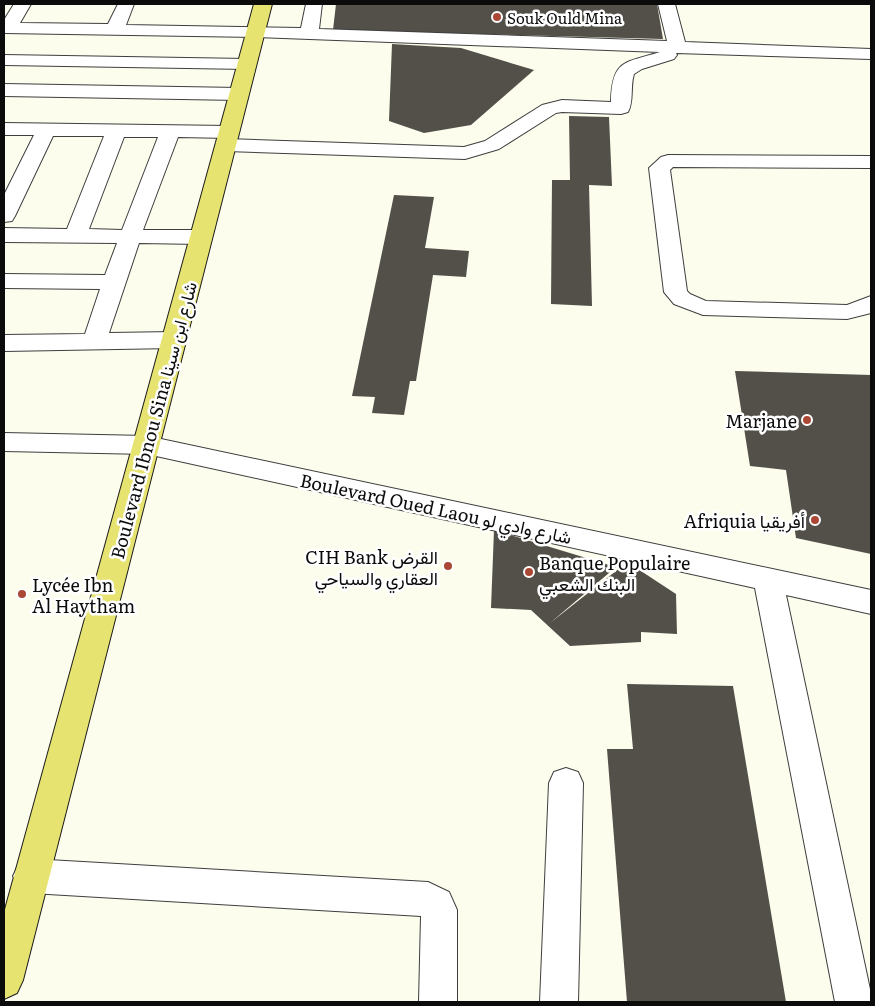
<svg xmlns="http://www.w3.org/2000/svg" width="875" height="1006" viewBox="0 0 875 1006" font-family="Literata,Vazirmatn,serif">
<style>
.building{fill:#534f49}
.lines{fill:none;stroke-linecap:round;stroke-linejoin:round}
.minor-casing{stroke:#3e3e3e;stroke-width:2}
.major-casing{stroke:#1c1c1c;stroke-width:2}
.minor{fill:#fff;fill-rule:evenodd}
.major{fill:#e7e371;fill-rule:evenodd}
.poi-dot{fill:#aa4735;stroke:#fff;stroke-width:2}
.labels{text-anchor:middle;dominant-baseline:central;stroke-width:5;stroke-linejoin:round;paint-order:stroke}
.far-poi-label{font-size:15px;fill:#0b0b0b;stroke:#fff;text-anchor:start}
.street-label{font-size:18px;fill:#0b0b0b;stroke:#fff}
.poi-label{font-size:18px;fill:#0b0b0b;stroke:#fff;text-anchor:end}
</style>
<rect width="100%" height="100%" fill="#fcfdec"/>
<g class="building">
<path d="M336,4H657L663,39L333,30Z"/>
<path d="M392,44L461,48L534,70L471,125L424,133L389,121Z"/>
<path d="M569,116L609,117L612,186L589,185L592,306L551,304L552,180H570Z"/>
<path d="M394,195L434,197L425,248L469,251L466,277L433,275L416,381H410L404,415L372,413L375,397L352,396Z"/>
<path d="M735,371L871,375V554L796,538L786,470L750,466Z"/>
<path d="M494,530L616,567L550,623L630,560L644,573L676,594L677,634L641,632V642L570,646L531,610L491,608Z"/>
<path d="M627,684L733,686L786,1002H627L607,749H633Z"/>
</g>
<g class="lines">
<g class="minor-casing">
<g id="minor">
<path d="M14,4H31L20,23L108,24L118,4H134L126,25L301,28L306,4H322L319,29L667,41L658,4H675L685,42L871,49V59L676,53L677,55L674,59L642,69L634,74C630,86 634,102 628,112L621,114L562,112L556,113L499,149L465,159L226,151L219,149L216,145L219,141L226,139L464,147L485,141L542,105L562,100L611,102C612,59 625,63 660,52L256,37L4,33V20Z"/>
<path d="M4,55L247,59L253,60L256,64L253,68L247,69L4,65Z"/>
<path d="M4,84L239,88L246,90L248,94L246,98L239,100L4,96Z"/>
<path d="M4,123L229,126L236,128L239,132L236,136L229,138L178,137L143,230H201L209,232L212,237L209,242L201,244L139,243L109,333L174,332L183,334L186,340L183,346L174,348L4,351V335L85,334L100,289L4,288V274L105,275L117,243L4,242V228L67,229L104,136H53L15,216L12,221L4,222V195L34,135H4ZM124,137H158L122,230L89,229Z"/>
<path d="M668,155L871,156V168L673,167L670,170L687,291L690,294L706,301L847,305L871,296V313L847,319L703,315L674,304L664,292L649,168L661,157Z"/>
<path d="M4,433L147,436L871,590V614L786,595L871,994V1002H835L755,588L147,454L4,451Z"/>
<path d="M566,768L578,772L583,783L578,1002H540L549,783L554,772Z"/>
<path d="M31,859L428,882L449,892L457,910V1002H419L421,916L31,893L19,888L13,876L19,864Z"/>
</g>
</g>
<g class="major-casing">
<path id="major" d="M254,4H272L23,980L17,993L4,999V913Z"/>
</g>
<use href="#minor" class="minor"/>
<use href="#major" class="major"/>
</g>
<g class="poi-dot">
<circle cx="497" cy="17" r="5"/>
<circle cx="807" cy="420" r="5"/>
<circle cx="815" cy="520" r="5"/>
<circle cx="448" cy="566" r="5"/>
<circle cx="529" cy="572" r="5"/>
<circle cx="22" cy="594" r="5"/>
</g>
<g class="labels">
<g class="far-poi-label">
<text x="507" y="17">Souk Ould Mina</text>
</g>
<g class="street-label">
<text transform="translate(153 420) rotate(-75)">Boulevard Ibnou Sina شارع ابن سينا</text>
<text transform="translate(436 508) rotate(12)">Boulevard Oued Laou شارع وادي لو</text>
</g>
<g class="poi-label">
<text x="797" y="420">Marjane</text>
<text x="805" y="520">Afriquia أفريقيا</text>
<text x="438" y="556">CIH Bank القرض<tspan x="438" dy="21">العقاري والسياحي</tspan></text>
<text x="539" y="562" text-anchor="start">Banque Populaire<tspan x="539" dy="21">البنك الشعبي</tspan></text>
<text x="32" y="584" text-anchor="start">Lycée Ibn<tspan x="32" dy="21">Al Haytham</tspan></text>
</g>
</g>
<rect width="875" height="1006" fill="none" stroke="#0b0b0b" stroke-width="10"/>
</svg>
